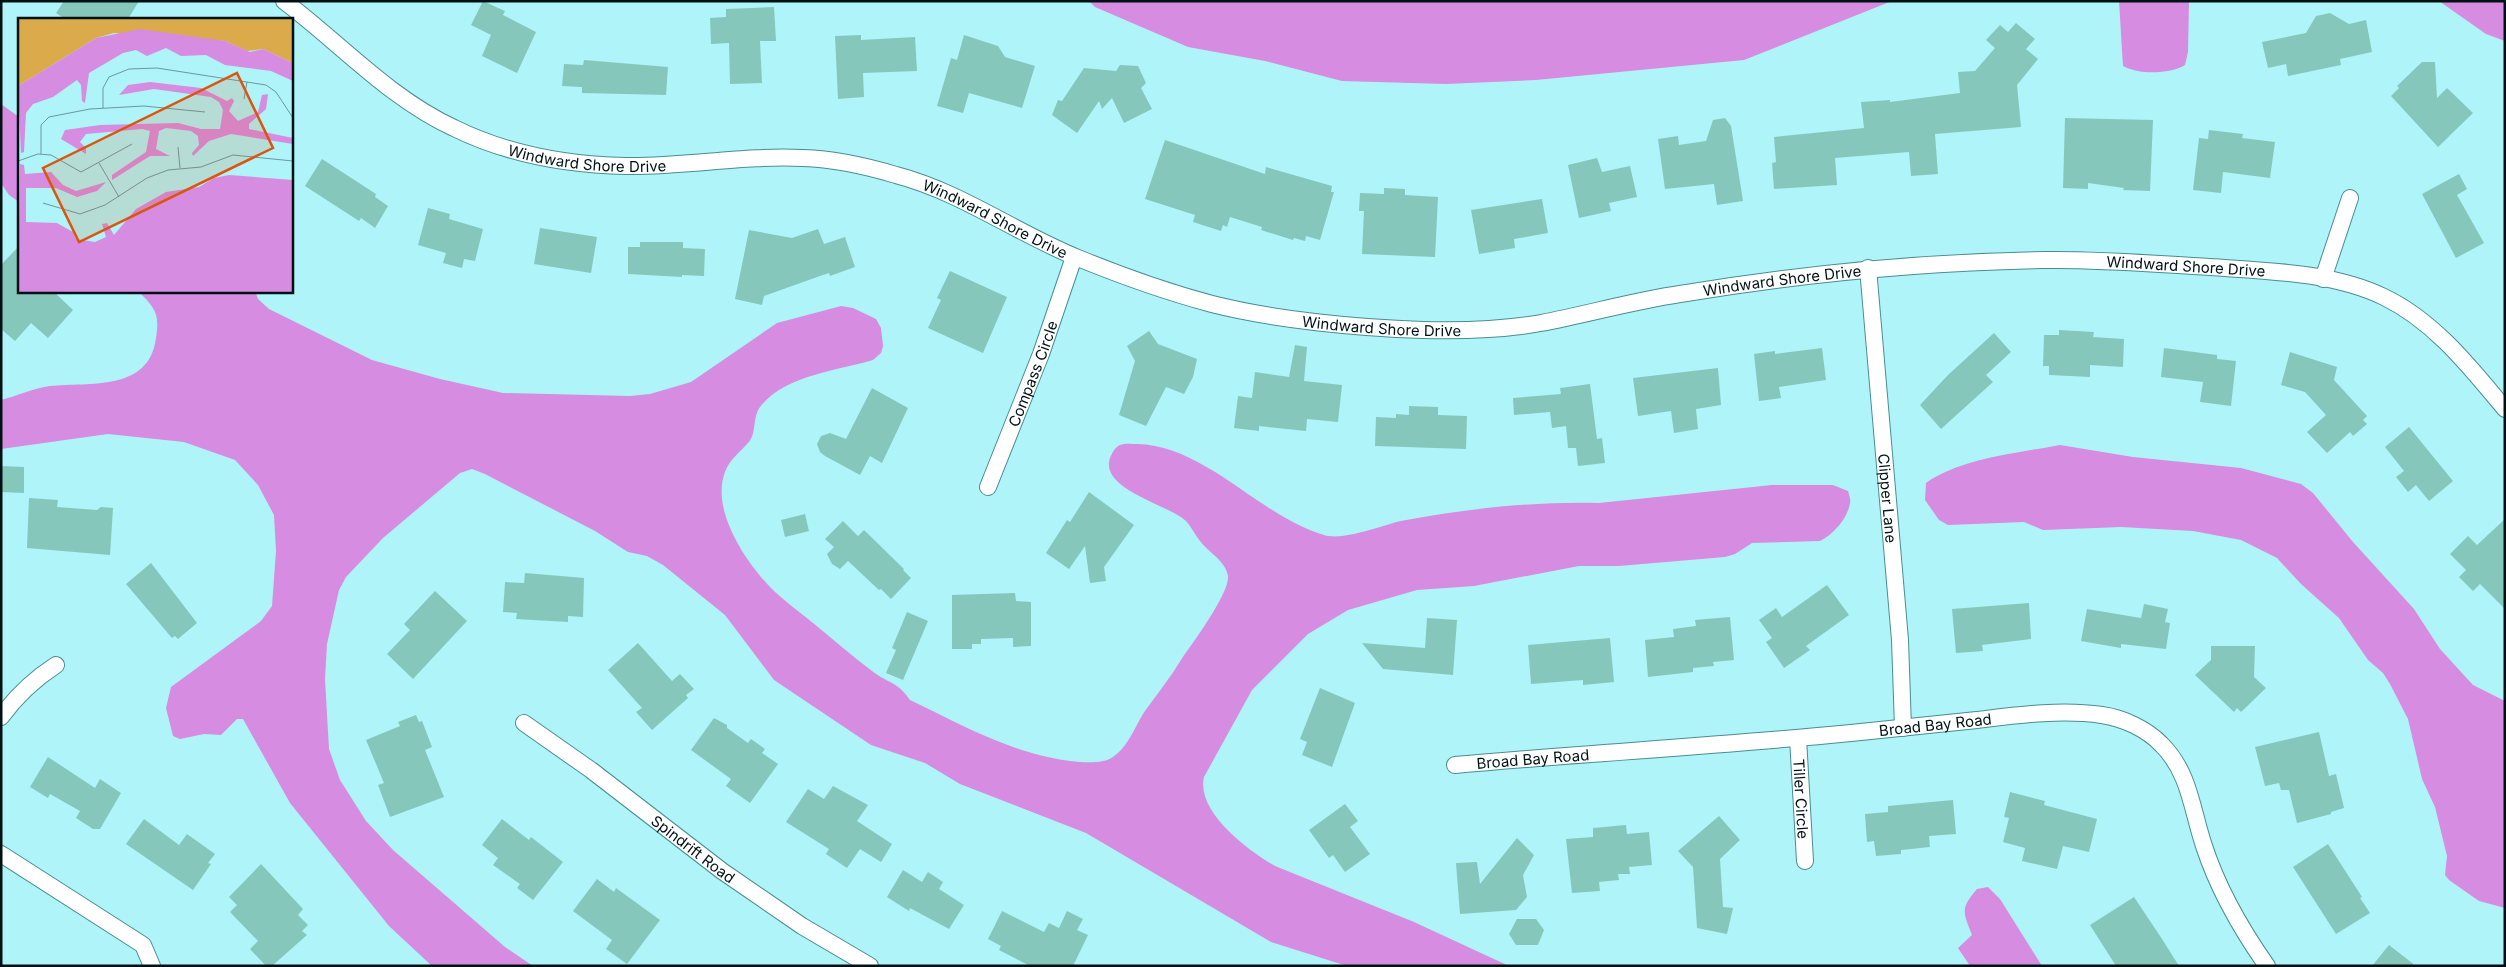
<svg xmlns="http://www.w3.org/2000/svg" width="2506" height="967" viewBox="0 0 2506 967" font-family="Inter,sans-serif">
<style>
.water{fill:#d68ce1}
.building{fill:#86c7bc}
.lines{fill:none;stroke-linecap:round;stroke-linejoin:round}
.minor-casing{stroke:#498d92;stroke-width:18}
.minor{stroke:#fff;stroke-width:16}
.labels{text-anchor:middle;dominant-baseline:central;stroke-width:4;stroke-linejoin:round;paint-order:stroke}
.street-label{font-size:15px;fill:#001114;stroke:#aff4f9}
.inset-road{fill:none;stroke:#69999d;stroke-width:1}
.view{fill:#dc550c;fill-opacity:0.15;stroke:#dc550c;stroke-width:2.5}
.inset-edge{fill:none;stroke:#001114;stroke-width:2.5}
</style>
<rect width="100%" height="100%" fill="#aff4f9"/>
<g class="water">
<path d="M1089,1H1892L1744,60L1536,80L1446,84L1342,81L1265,61L1188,47L1095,7Z"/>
<path d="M2119,1H2189L2188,52L2185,65C2170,74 2139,75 2123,66Z"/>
<path d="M2439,1H2505V41L2486,34Z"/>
<path d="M1,104L19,117V202L9,195L1,183Z"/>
<path d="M138,291H255L258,299L269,309L372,360L440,379L503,393L630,396L650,394L691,382L777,323L841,306L853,308L876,319L881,328L883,346L881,353L873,360C836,371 785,375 760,407C752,418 757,434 748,443C740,452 729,460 725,472C710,511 748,566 775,592C787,603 801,613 813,623C833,639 852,656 872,671C889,684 897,681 910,700C946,717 982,737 1019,749C1039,756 1095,770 1113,757C1129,746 1135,726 1145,711C1157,694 1170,678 1181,660C1192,644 1230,593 1228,576C1226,561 1208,552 1200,541C1195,535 1192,528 1187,522C1171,505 1099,490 1110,458C1112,453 1115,447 1120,445C1125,443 1132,444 1137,444C1205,445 1262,518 1324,535C1343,541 1380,526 1401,521C1463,509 1536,501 1599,503L1772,485H1833L1848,491C1849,494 1851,500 1850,503C1848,518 1833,535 1820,541L1752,543L1735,554L1725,557L1619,566H1579L1474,586L1417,590L1348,610L1308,634L1252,690L1204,777C1196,812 1248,850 1275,866L1414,922L1509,966H1347L1271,942L1086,833L960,784L925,763L871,745L774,680L725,615L663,565L647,556L628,552L595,531L485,474L472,469L460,473L383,538L346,577L339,590L327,644L325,679L329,749L340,780L366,821L393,850L505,947L533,966H432L389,926L290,803L243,719H237L221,735L204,734L180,739L173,736L166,708L171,687L261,621L272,606L276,551L274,515L258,485L235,460L184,442L108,434L1,449V400C17,396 34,388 50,386C90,382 149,392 156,338C160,313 155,308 138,291Z"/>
<path d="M2060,445L2133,457L2241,468L2301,484L2313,493L2353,542L2414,609L2440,649L2473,685L2505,701V908L2479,901L2449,880L2445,875L2447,856L2435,807L2422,779L2408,719L2390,684L2383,673L2368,660L2339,618L2301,584L2277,558L2241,540L2193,531L2121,527L2043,530L2024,522L1948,525L1939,520L1925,500L1926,483C1961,458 2018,453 2060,445Z"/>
<path d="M1988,887L2000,899L2042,966H1970L1958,948L1972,935C1963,912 1960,909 1977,889Z"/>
</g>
<g class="building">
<path d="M64,1H139L128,19H65L56,13Z"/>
<path d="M483,1L505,11L503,15L536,32L517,73L482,56L491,35L471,25Z"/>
<path d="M774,7L776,41H760L762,83L730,84L729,43L711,44L710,18L726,17V9Z"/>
<path d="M2330,13L2349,24L2366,20L2372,52L2340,59L2341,65L2288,76L2286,64L2268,68L2262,42L2306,33L2316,16Z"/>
<path d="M2016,23L2035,39L2026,49L2038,59L2017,85L2021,127L1935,134L1938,174L1911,176L1909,152L1835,158L1837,185L1774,189L1772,163L1776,162L1774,137L1864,128L1861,102L1890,100V102L1960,93L1958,72L1975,71L1995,48L1986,40L2000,25L2008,32Z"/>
<path d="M861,35V40L915,37L917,71L863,73L864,97L838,99L835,36Z"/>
<path d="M964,35L998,46L1005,57L1035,66L1022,108L969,93L963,113L937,106L951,58L957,60Z"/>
<path d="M584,60L668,67L666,95L582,93V87L562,86L564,64L583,65Z"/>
<path d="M2422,62H2435L2437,98L2447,88L2473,113L2438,147L2391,96L2399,88L2397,86Z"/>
<path d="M1120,65L1138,66L1146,83L1141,88L1152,109L1124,123L1112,98L1102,109L1099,101L1077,133L1052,115L1058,100L1062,101L1084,68L1116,71Z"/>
<path d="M1725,118L1731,126L1743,201L1717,205L1714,184L1665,189L1658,139L1678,136L1679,145L1706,141L1713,120Z"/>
<path d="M2065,118L2153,120L2150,191L2123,190L2124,188L2088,183V189L2063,188Z"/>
<path d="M2209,130L2243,134L2242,138L2275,142L2270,178L2223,172L2221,193L2193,190L2199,138L2208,139Z"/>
<path d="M1165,140L1265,174L1266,167L1332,186L1331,192H1334L1320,240L1306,236L1305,241L1294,238L1293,240L1261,230L1262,227L1230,217L1227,227L1223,225L1221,231L1193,222L1195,215L1145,199Z"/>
<path d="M1597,158L1602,172L1630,166L1637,197L1609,203L1611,211L1579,218L1568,165Z"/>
<path d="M322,159L376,194L375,197L388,206L375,228L361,218L359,221L305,186Z"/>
<path d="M2459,174L2467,189L2457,195L2484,243L2456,258L2422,194Z"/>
<path d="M1384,188L1405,189V195L1438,197L1435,257L1362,254L1364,211H1359L1360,193L1384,194Z"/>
<path d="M1542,199L1548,233L1514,239L1515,248L1479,254L1471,210Z"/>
<path d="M428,208L450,214L449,219L483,229L475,261L464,259L462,268L443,263L446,253L418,245Z"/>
<path d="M540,228L597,237L591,273L534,264Z"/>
<path d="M818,229L824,244L845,237L855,267L830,276L829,273L820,276L764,296L762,305L735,299L749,230L792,238Z"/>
<path d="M640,242H683V248L705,249L704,276L682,275V277L628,274V247H640Z"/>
<path d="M19,246V291H53L73,310L48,338L31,323L15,341L1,329V265Z"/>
<path d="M950,271L1007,297L983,353L928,328L941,300L937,298Z"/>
<path d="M2059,330L2094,332L2093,337L2124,339L2123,367L2090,365V377L2049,375V366H2043L2044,335H2059Z"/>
<path d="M1149,331L1158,344L1197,359L1193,377L1184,394L1166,387L1146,426L1119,415L1135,361L1127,346Z"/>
<path d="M1994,333L2011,352L1986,375L1993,382L1941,429L1920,405L1948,375Z"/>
<path d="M1295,345L1307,347L1304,381L1342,385L1338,422L1307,419L1306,431L1259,426V431L1234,428L1238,396L1252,398L1255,372L1289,377Z"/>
<path d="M1822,348L1826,380L1779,387L1781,398L1759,401L1754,354L1775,351V354Z"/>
<path d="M2164,348L2217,355V359L2236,361L2231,406L2200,402L2203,382L2161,377Z"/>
<path d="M2290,352L2337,367L2334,380L2367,416L2363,420L2367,424L2353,436L2350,432L2327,453L2307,432L2326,415L2305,392L2281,385Z"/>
<path d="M1718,368L1721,405L1696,409L1698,429L1674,433L1671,411L1638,416L1633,378Z"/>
<path d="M1590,384L1597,439L1602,438L1605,463L1578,466L1576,448H1568L1566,426L1552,428L1550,412L1514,415L1513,398L1561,394L1560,388Z"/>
<path d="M872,388L908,408L882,463L870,456L860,475L825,456L820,452L817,444L821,436L830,433L846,439Z"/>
<path d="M1409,406L1438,407V415L1467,416L1466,449L1375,446L1376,417L1396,418V414L1409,415Z"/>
<path d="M2409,427L2453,481L2429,501L2416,485L2408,492L2396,477L2404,471L2385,447Z"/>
<path d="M1,466L24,467V493L1,492Z"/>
<path d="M1089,492L1134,525L1104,567L1106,581L1090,583L1085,546L1069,569L1046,553L1067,520L1070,522Z"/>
<path d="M29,498L58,500L57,507L97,510L101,507L113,508L110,555L27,548Z"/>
<path d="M805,514L809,531L785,537L781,520Z"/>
<path d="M2505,519V609L2480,584L2473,591L2459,577L2466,570L2450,554L2468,536L2477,545Z"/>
<path d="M843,521L858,536L864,530L904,569L903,570L911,578L891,599L881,589L879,590L848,561L840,569L832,564L827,554L834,547L825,539Z"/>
<path d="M151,563L197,623L178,639L175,636L172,638L126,584Z"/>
<path d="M525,573L584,578L583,617L568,616V622L516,619L517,613L503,612L505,582L524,583Z"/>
<path d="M1827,585L1849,615L1806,646L1810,650L1784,668L1766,642L1772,638L1759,620L1776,608L1782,617Z"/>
<path d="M435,591L467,621L413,679L387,654L410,630L404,624Z"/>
<path d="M1015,593L1016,601L1031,602V646L1013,647V638L981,639V644H972V649H952V595Z"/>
<path d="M2029,603L2031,639L1982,645L1983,651L1956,653L1952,609Z"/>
<path d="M2144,604L2168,609L2165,622L2170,623L2166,649L2121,644V648L2081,641L2087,609L2141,618Z"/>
<path d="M907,612L928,621L903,680L886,673L896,650L892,648Z"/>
<path d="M1730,617L1734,660L1713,662L1714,666L1693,668V672L1648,677L1645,640L1674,637L1673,629L1696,626L1695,620Z"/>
<path d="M1427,618L1457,620L1453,675L1383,669L1362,643L1425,648Z"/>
<path d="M1610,638L1614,682L1583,685V680L1531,684L1528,645Z"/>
<path d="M638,643L672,681L680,674L694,689L686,695L688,698L652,730L636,712L642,708L608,670Z"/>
<path d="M2211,646H2255L2254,677L2266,688L2241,712L2237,708L2234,712L2195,675L2211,660Z"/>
<path d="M1320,688L1355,703L1332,767L1302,755L1307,742L1300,739Z"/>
<path d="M416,715L419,722L422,721L432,747L425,750L444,797L390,817L378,785L384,783L366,740L400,726L398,722Z"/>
<path d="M714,718L727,725V728L748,743L751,739L765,749L762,753L778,764L750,803L726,786L731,779L691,750Z"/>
<path d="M2319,732L2329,776L2336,774L2344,808L2331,812V814L2297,823L2289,790H2281L2279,783L2265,786L2255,747Z"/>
<path d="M48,757L95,788L100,779L121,793L100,829H93L76,818L80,811L50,794L48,798L30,787Z"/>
<path d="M833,786L868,805L857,821L892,844L881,862L860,849L847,868L826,854L829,849L786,822L808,789L824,799Z"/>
<path d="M2010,792L2045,801L2044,805L2097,819L2089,852L2063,846L2057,869L2022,861L2025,848L2003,842L2009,818L2004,817Z"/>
<path d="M1953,800L1956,834L1929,836L1930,847L1901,850V854L1876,856L1874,841L1867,842L1865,814L1888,812V806Z"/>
<path d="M1345,804L1358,821L1350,827L1370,854L1345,872L1333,855L1329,858L1309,830Z"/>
<path d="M1719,816L1740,840L1720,859L1723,907L1733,908L1727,934L1697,928L1693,867L1678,851Z"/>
<path d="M144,819L179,845L187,834L215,854L208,863L211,864L193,890L126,844Z"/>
<path d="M502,819L529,840L531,837L563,862L533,900L517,888L520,884L493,865L498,858L482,845Z"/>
<path d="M1626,825L1627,834L1649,832L1652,865L1629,867L1630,874H1618L1619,880L1599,882L1600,891L1572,893L1566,839L1593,837V828Z"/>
<path d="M1517,838L1534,855L1523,875L1527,897L1516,910L1460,914L1456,863L1477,862L1480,884Z"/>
<path d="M2328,844L2362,897L2360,898L2370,913L2336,934L2293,867Z"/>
<path d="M261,864L303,909L298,915L308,925L302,931L307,935L272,966H266L250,949L258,941L230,912L237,905L229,897Z"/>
<path d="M903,870L922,882L928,872L943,882L939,889L964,905L949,929L910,908L909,911L887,897Z"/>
<path d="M597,879L614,892L616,888L660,920L627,964L606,949L612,940L573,911Z"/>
<path d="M2134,897L2162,939L2179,966H2116L2090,925Z"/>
<path d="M1002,911L1044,932L1049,923L1059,928L1067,911L1083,919L1077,930L1088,935L1073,966H1030L999,950L1001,946L988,939Z"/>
<path d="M1517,919H1536L1544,930L1538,945H1516L1509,934Z"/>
<path d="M2389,945L2416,966H2372Z"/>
</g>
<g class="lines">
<g class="minor-casing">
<g id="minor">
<path id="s1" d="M284,1C340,43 389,98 454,128C507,154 567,165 626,166C685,167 744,155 803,158C834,159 866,166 896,175C961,192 1016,233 1078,258C1122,276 1167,292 1212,304C1275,320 1358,328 1423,330C1463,331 1503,330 1541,323C1588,314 1633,301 1680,294C1801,274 1922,262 2045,260C2100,259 2155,264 2210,267C2267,271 2332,272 2384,297C2434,321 2470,367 2505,409"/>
<path id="s2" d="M1868,268L1900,640L1903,728"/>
<path d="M2323,279L2350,198"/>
<path id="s3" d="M988,487L1041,354L1074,257"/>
<path d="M1,717C17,695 33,680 56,665"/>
<path id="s4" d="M524,723L591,770L722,871L802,926L870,966"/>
<path id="s5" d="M1798,738L1805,861"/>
<path id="s6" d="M1455,765C1587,753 1719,746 1851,733C1893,729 1935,724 1977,720C2018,715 2061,709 2102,715C2123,718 2147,729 2162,745C2190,773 2192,811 2204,846C2218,889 2241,929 2267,966"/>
<path d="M1,854L143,945L152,966"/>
</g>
</g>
<use href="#minor" class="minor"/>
</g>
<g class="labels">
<g class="street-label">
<text stroke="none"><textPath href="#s1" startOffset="351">Windward Shore Drive</textPath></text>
<text stroke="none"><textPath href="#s1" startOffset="771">Windward Shore Drive</textPath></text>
<text stroke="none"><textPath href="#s1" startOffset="1986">Windward Shore Drive</textPath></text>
<text stroke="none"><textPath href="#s1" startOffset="1581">Windward Shore Drive</textPath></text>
<text stroke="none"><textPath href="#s1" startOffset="1176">Windward Shore Drive</textPath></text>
<text stroke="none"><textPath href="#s3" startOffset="122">Compass Circle</textPath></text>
<text stroke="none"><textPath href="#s2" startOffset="231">Clipper Lane</textPath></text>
<text stroke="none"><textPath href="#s6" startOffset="482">Broad Bay Road</textPath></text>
<text stroke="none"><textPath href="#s6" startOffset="78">Broad Bay Road</textPath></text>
<text stroke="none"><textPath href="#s5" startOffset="61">Tiller Circle</textPath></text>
<text stroke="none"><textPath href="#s4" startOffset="211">Spindrift Road</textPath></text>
</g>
</g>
<g transform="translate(18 18)">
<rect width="275" height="275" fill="#aff4f9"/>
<path d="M0,0H275V45L245,31L229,33L207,23L96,15L78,20L0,68Z" fill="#dbab4b"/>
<path d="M122,11L207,23L232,34L245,31L275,45V63L253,53L207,47L188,37L163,38L148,30L129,38L118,32L105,35L71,55L67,85L64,83L63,67L59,62L35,79L15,86L8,95L6,134L3,135L0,68L78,20ZM132,64L183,70L209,83L214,80L216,83L211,93L220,103L240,94L244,77L250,76L248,91L231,106V111L275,120V126L213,116L191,123L175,138L174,135L181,127L180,118L173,113L148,110L141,113L138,131L152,138H132L94,162V157L128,134L132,113L124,111L68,116L62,124L68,130V136L43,121L47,112L82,107L160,105L183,111H202L205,92L201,84L193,79L136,71L101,77L110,67ZM2,146L6,147L7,156L33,154L45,167L58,173L88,164L79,173L59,179L38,170H8V204L39,205L55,214L58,221L77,224L88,219L84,206L89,205L96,217L118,191L148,174L181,169L196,160L211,157L275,162V275H0Z" fill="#d68ce1"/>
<path class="inset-road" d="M226,81L229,64M85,90V70L91,59L111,51L139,50L248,67L258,74L275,100M160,129L162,150M23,136V107L31,99L72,91L126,88L187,94M0,143L20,136L33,137L63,154L114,126M81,145L101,179M25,185L62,196L87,187L129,160L150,152L183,149L215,137L275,143"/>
<path class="view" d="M219,55L255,130L61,224L25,150Z"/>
<rect width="275" height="275" class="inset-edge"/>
</g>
<rect width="2506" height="967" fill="none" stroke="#001114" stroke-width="5"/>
</svg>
